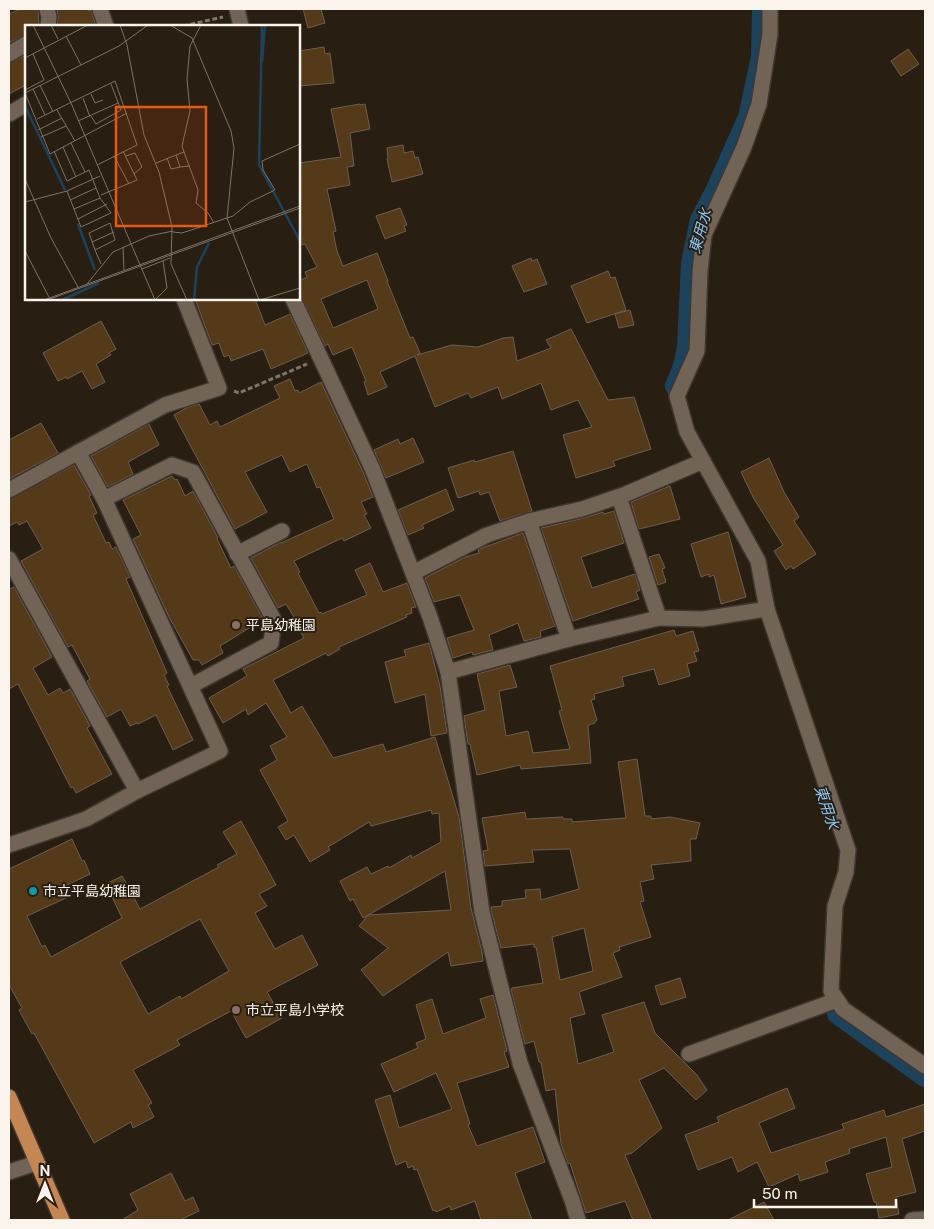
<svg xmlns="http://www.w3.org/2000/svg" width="934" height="1229" viewBox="0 0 934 1229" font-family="'Public Sans','Noto Sans JP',sans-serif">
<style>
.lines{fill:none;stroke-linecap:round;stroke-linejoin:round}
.canal{stroke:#1d425b;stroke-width:20}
.building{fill:#553a19;stroke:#6b5f52;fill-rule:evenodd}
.minor-casing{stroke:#3f3630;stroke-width:18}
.major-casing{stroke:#3f3630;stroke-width:18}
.path{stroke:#7f766b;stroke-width:3;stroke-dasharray:5 2.5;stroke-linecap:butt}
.minor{stroke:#716457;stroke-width:15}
.major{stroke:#c48652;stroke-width:15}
.education-dot{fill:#8d6e63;stroke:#281e12;stroke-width:2}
.culture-dot{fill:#0f9aa8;stroke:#281e12;stroke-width:2}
.labels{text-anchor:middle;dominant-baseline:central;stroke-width:4;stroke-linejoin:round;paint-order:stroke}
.poi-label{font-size:14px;fill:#fbf4ec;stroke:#281e12;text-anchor:start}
.water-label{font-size:15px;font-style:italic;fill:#89c7f4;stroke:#281e12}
.inset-river{fill:none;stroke:#1d425b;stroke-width:2.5}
.inset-road{fill:none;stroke:#7c7469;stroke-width:1}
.view{fill:#e8590c;fill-opacity:0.15;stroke:#e8590c;stroke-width:2.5}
.inset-edge{fill:none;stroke:#fbf4ec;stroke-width:2.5}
</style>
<rect width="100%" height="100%" fill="#281e12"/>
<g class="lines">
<g class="canal">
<path d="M675,386L683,366L687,347L691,263L700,220L716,189L748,117L761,57L762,9"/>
<path d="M837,1014L925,1077"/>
</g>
</g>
<g class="building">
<path d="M21,9H38L39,26H26V35L9,43V14Z"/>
<path d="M57,9H88L89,11L91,10L96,26H57L58,18Z"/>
<path d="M303,9H321L325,23L308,28Z"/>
<path d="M324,47L325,54L330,53L334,83L299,86V51Z"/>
<path d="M908,49L919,64L901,76L891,61Z"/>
<path d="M26,55V85L9,94V63Z"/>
<path d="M360,104L361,105L365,104L370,129L350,133L354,166L347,167L350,185L327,189L336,231L333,232L337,251L343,266L377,253L388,281H387L410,338L413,337L420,353L417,355L452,345L478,347L503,338L513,337L517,361L551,348L546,340L571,329L608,400L634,397L651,449L613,461L615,466L576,478L563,435L592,427L578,400L551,410L541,383L502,399L498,387L471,398L468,393L435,407L415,356L380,372L387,387L368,395L364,382L366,381L352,347L333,355L328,344L325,346L299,292V281L307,277L305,272L317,267L305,244L299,245V163L341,157L331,109ZM367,280L378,309L333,328L321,299Z"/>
<path d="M403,145L404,153L413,151L415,158L418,157L423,174L392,182L387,159L388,158L387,148Z"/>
<path d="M400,208L407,225L404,226L406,231L385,239L376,216Z"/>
<path d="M531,258L532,261L537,259L547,284L524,292L512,266Z"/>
<path d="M608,271L611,278L615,277L626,310L587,323L571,286Z"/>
<path d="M195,299H255L265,325L290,314L308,353L271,369L263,349L231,361L229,355L224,357L219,343L212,345Z"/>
<path d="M630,310L634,325L619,328L615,314Z"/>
<path d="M101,321L116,349L109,353L111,355L96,364L105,382L92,389L82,371L67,379L66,377L58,381L43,353Z"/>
<path d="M290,379L295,391L298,390L299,393L321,382L363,472L373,497L361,502L367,514L364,515L371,528L344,541L342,538L294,561L300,572L298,573L319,613L321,612L322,614L367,595L355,570L370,563L383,592L407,583L416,607L411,608L412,613L406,615L407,617L339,647L340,649L328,656L326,653L273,680L291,713L302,706L333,758L383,744L386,752L435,737L459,817L471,908L482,952L483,961L451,966L448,952L383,996L361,970L388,948L359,926L368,915L451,910L445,871L363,918L353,899L350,901L340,881L367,867L371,874L388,866L389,868L411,855L412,858L441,842L439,813L432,814L431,810L371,826L369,822L328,847L330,850L310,862L294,835L286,840L278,827L288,821L260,770L277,760L270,746L287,737L266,703L248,715L246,709L223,723L209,698L247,676L243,669L304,638L301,633L303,632L286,604L278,608L251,558L281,542V543L334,519L320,487L317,488L307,464L290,472L282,455L245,472L267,512L235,529L174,415L188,407L199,404L210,425L217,421L220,427L280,398L274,386Z"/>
<path d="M41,423L58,453L9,479V440Z"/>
<path d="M149,424L159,445L128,462L133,474L108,487L91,456Z"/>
<path d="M413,438L424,462L386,478L374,450L398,439L400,444Z"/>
<path d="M513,451L532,511L500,521L489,492L480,495L479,491L458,498L448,468L474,460L475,462Z"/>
<path d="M769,458L784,492L799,517L794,521L816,554L793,569L791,566L786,570L774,551L783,545L754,499L741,472Z"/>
<path d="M74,465L91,495L89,496L97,513L93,515L106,543L109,542L112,549L116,547L130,577L126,579L167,673L164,675L169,685L167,686L193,740L173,750L156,715L138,724L137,723L130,726L121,709L107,717L87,681L90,679L72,645L68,647L21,561L43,549L27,521L19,525L17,522L9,526V499Z"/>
<path d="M172,476L175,480L177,479L185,496L193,491L218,538L217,539L231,568L234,566L262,617L253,622L254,625L220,646L223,653L202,665L199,660H193L169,617L133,539L141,535L123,500Z"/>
<path d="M670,486L680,519L639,529L631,502Z"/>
<path d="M446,489L454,510L422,525L424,528L408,535L398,510Z"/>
<path d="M614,511L624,543L581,557L592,588L635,574L640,590L636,592L639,599L573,621L541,528L584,518L603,512L604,514Z"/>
<path d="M728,532L746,597L721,604L714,575L709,577V574L701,577L691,544Z"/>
<path d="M523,533L555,626L540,631L541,637L524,641L518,623L489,635L493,650L473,655L472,652L453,658L447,638L474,630L460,595L434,602L425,578L465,557L479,553L478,550L485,547Z"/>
<path d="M659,554L665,568L662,569L666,582L658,585L649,557Z"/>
<path d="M14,587L52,657L33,668L48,695L60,688L63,693L70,689L90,726L87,728L112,774L76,793L73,787L71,788L18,684L9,689V589Z"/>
<path d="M674,630L676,636L693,631L699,651L694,652L697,661L687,664L690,676L659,685L654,669L622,677L624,686L594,694L595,699L591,700L597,720L595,721V723L588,725L591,763L521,769L520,765L477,775L470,744H468L464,716L485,710L477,674L510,665L517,687L499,691L506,736L528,731L533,753L570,749L559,711L562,710L550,666Z"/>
<path d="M429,643L440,686L447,733L431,736L425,694L395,703L385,662L406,656L404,650Z"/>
<path d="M637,759L645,816H651V819L670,817L700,823L696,839H690L691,861L651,865L654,879L640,882L644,901L640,902L651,937L619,947L620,950L613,953L622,977L579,992L585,1014L570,1018L578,1064L614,1052L602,1015L644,1002L655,1033L697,1075L707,1090L696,1100L664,1068L639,1080L662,1128L632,1153L625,1155L652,1220H633L625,1201L586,1213L570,1163L568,1164L561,1144L555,1089L546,1091L541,1062H539L534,1041L525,1044L511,990L512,988L543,983L536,947H534V944L501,948L491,910V907L502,906V901L526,898L525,890L540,889L541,900L579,889L570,849L532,850L534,862L485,866L483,851L488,850L482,818L525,812L526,819L563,817V819H572V822L626,818L618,762ZM584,928L593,971L560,980L552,937Z"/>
<path d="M241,821L276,885L259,894L267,906L255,913L275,949L302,935L318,965L267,992L282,1018L246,1038L231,1011L177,1040L180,1045L133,1070L152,1103L148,1105L154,1117L133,1128L131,1122L94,1143L34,1033L32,1034L19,1010L22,1008L9,985V869L72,839L82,861L84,860L90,874L63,887L68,897L27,916L42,947L45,945L51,957L122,918L106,884L122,876L140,909L219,867L217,865L237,854L223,832ZM200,919L229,971L181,999L180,996L148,1014L120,962Z"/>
<path d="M680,978L686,997L661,1005L655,986Z"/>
<path d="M493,995L507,1051L504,1052L509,1067L457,1083L470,1124L468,1125L477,1146L533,1127L545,1162L515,1173L532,1220H481L475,1201L451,1210L450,1206L436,1212L435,1210L433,1211L417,1169L414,1170L413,1166L408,1168L406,1161L396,1165L375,1100L390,1095L399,1128L452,1109L436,1073L394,1092L381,1064L418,1048L416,1043L426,1039L416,1005L432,999L443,1034L486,1018L480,999Z"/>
<path d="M787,1088L795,1108L759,1123L771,1153L844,1129L842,1124L884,1110L886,1117L925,1104V1131L902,1139L916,1192L896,1197L899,1214L879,1218L876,1202H874L866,1174L892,1167L886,1137L849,1149L850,1153L825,1162L828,1172L800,1181L798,1174L769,1187L757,1162L738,1172L732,1157L698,1170L685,1135L719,1122L717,1117Z"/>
<path d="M171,1173L185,1201L193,1197L199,1211L180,1220H122L138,1210L130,1194Z"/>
<path d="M764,1202L774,1220H728Z"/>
</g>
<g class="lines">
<g class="minor-casing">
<g id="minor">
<path d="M47,9L49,17L48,26"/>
<path d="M100,9L106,26"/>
<path d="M237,9L241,26"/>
<path d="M9,54L26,44"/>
<path d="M9,114L26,104"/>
<path d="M293,299L372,468L430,617L448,672L482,912L520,1063L572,1200L578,1220"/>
<path d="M703,461L758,561L767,609L848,850L846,872L835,906L831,991L843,1009L925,1066"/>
<path d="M9,490L165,405L219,388L184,299"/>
<path d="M619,497L659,618L703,619L767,609"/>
<path d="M104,499L172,465L193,472L274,620L271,643L191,686"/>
<path d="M529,521L569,639L659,618"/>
<path d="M237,554L282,531"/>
<path d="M9,559L137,791"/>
<path d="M413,573L487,535L529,521L582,509L626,494L703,461L687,432L677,396L697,351L700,271L704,235L744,147L759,104L770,34V9"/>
<path d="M448,672L569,639"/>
<path d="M9,845L86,819L137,791L220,751L104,499L78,452"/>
<path d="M689,1054L837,1000"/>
<path d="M9,1172L36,1163"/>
<path d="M912,1220L925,1219"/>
</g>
</g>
<g class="major-casing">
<path id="major" d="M9,1097L62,1220"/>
</g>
<g class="path">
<path d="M183,26L223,17"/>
<path d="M234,391L239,393L307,364"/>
</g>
<use href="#minor" class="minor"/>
<use href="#major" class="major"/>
</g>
<g class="education-dot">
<circle cx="236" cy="625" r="5"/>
<circle cx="236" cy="1010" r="5"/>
</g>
<circle class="culture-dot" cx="33" cy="891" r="5"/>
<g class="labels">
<g class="poi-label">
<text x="246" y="625">平島幼稚園</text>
<text x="43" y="891">市立平島幼稚園</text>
<text x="246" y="1010">市立平島小学校</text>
</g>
<g class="water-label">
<text transform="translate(700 231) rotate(-74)">東用水</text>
<text transform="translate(827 807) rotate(71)">東用水</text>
</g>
</g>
<g transform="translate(25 25)">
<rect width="275" height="275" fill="#281e12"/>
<path class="inset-river" d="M237,0L234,140L275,216M237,37L240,0M0,81L40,165M53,199L70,245M37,275L74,258M169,275L172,242L184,218"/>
<path class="inset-road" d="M8,0L46,78L130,275M26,0L33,14M95,0L102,20L119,110L134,147L147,202L146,239L162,275M145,0L167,13L206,106L209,123L202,193L234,275M41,11L56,40M0,33L63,0M15,60L28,87M8,64L20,90M0,65L19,55L8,29M0,68L25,129L102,88M0,68L94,21L123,0M66,69L70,78L78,75M58,73L65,92M32,85L50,116M66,91L71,99L96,85L86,59M12,94L90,56L112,120L72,140M53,96L93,78M13,105L37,93M16,112L41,101M46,118L60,147M38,122L51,152M29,126L42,156L64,145L75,173L86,188L56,202L42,166M159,127L173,165L171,178L183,188L189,198M151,130L155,142L165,141M89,131L104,159M101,131L110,128L117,142L109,149M142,133L146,144L155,142M131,138L159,127L157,121L165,86L162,54L165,21L176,0M0,154L26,213L53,262M76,170L112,155L98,126M45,175L71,163M0,177L42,166L75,151M49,184L75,173M53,194L82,179M85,198L90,215L70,225L64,208ZM148,207L157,208L208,191L225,177L250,165L238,145L237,136L275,119M67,217L89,207M98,222L99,245M70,225L76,239M0,226L25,274M117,244L145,233M62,259L88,227L124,211L148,206M19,275L275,181M22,275L275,183M130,275L142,263L138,236M235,275L275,263"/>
<path class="view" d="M91,82H181V201H91Z"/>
<rect width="275" height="275" class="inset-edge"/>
</g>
<rect width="934" height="1229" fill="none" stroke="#fbf4ec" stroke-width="20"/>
<g transform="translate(45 1184)" stroke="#281e12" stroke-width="4" paint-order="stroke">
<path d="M0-4L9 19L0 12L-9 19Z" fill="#fbf4ec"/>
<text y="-8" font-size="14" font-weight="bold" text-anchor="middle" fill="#fbf4ec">N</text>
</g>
<path d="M754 1199v8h142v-8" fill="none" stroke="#fbf4ec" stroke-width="2.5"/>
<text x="762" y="1199" font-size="15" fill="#fbf4ec" stroke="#281e12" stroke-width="4" paint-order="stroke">50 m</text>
</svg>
